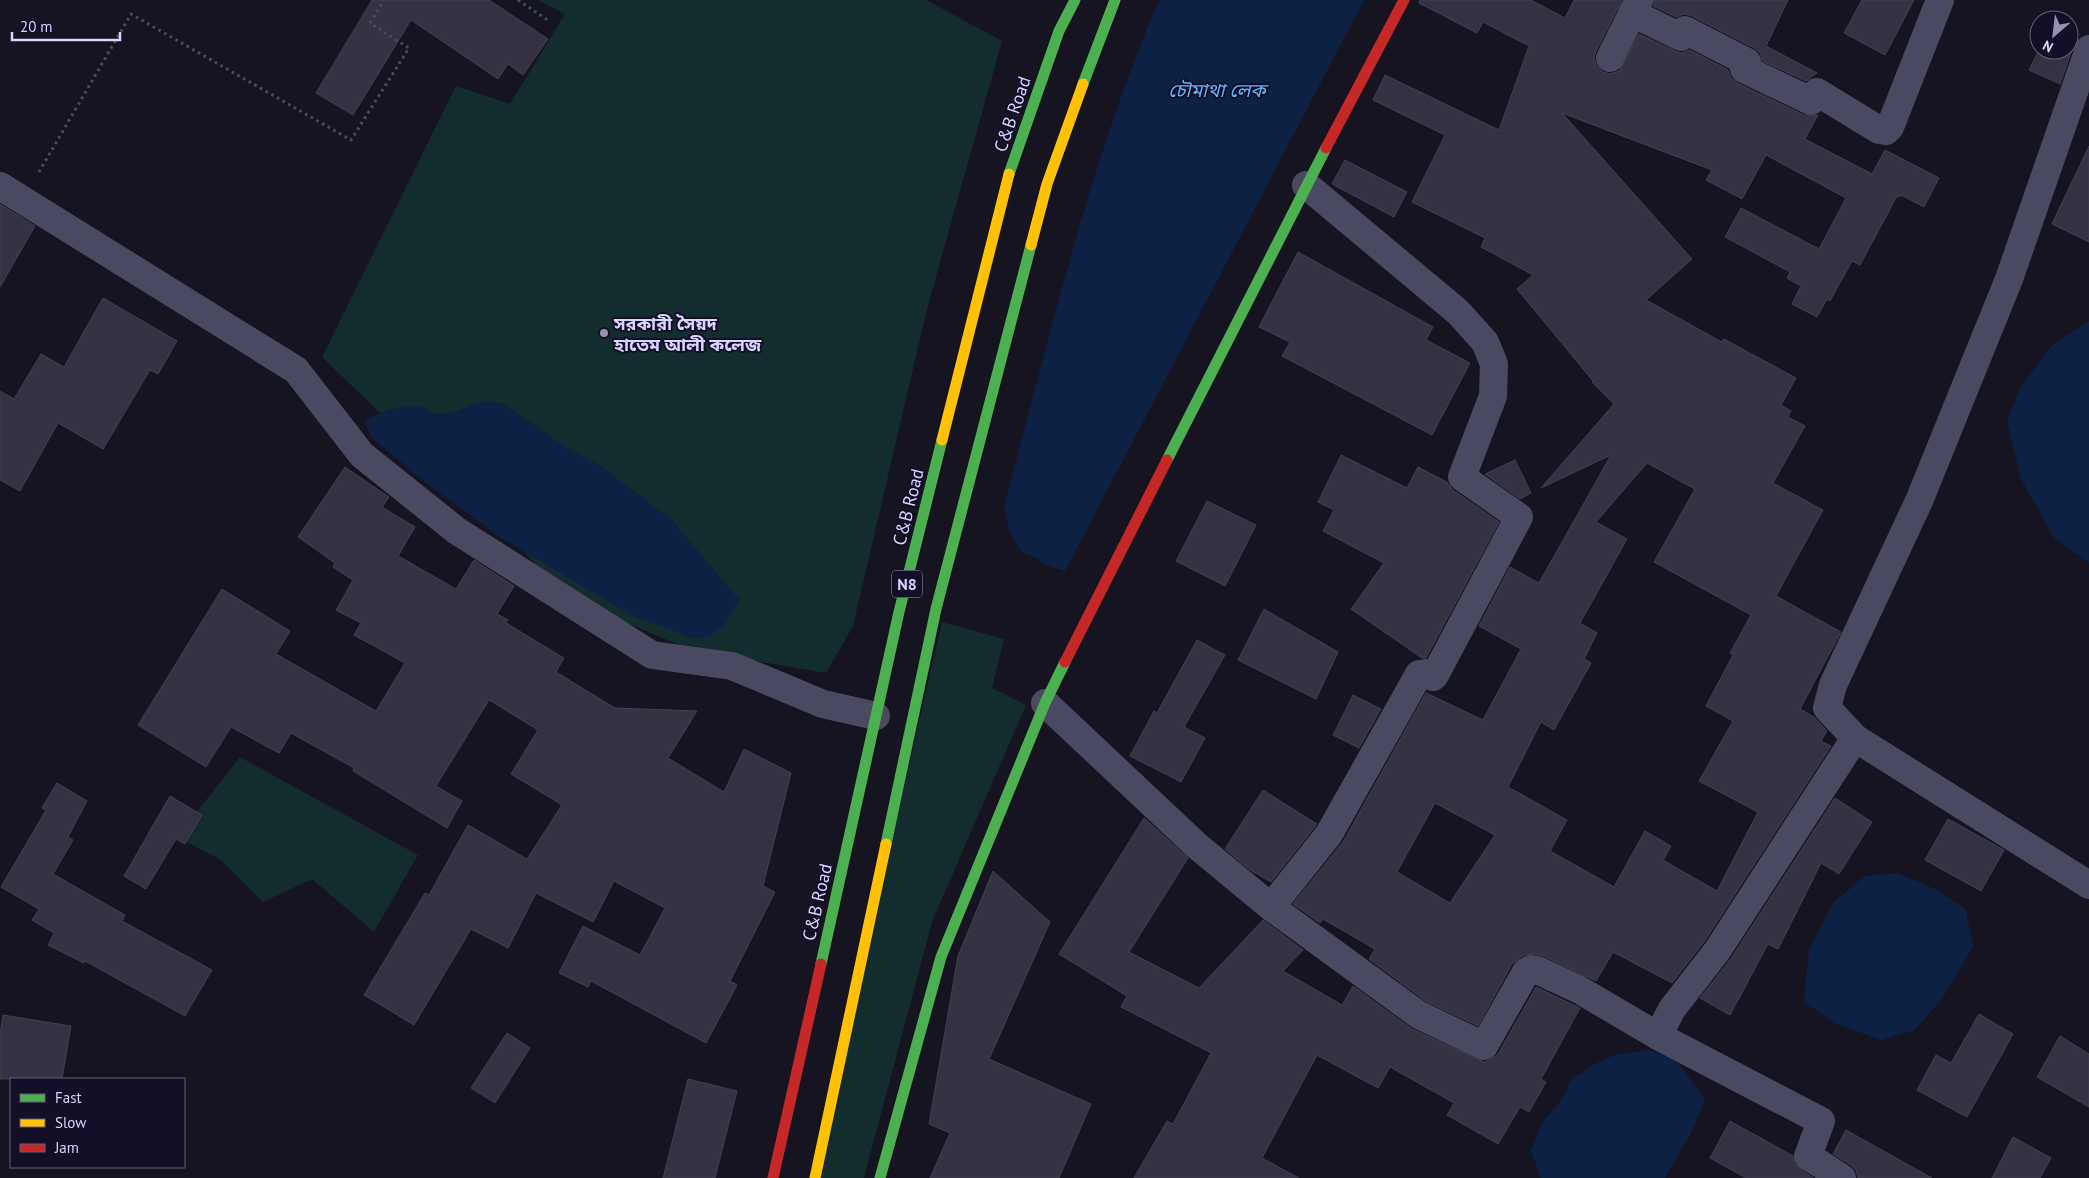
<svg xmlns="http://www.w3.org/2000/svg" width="2089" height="1178" viewBox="0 0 2089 1178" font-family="'PT Sans','Noto Sans Bengali',sans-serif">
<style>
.green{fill:#132c2d}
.water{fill:#0d2144}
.building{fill:#343243;stroke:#433f54;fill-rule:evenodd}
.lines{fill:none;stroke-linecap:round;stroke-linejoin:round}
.path{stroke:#44505f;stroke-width:3;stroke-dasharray:2.5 4;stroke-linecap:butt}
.street{stroke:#4a4962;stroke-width:28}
.fast{stroke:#4caf50;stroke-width:11}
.slow{stroke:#ffc107;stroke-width:11}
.jam{stroke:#c62828;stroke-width:11}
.poi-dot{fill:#9591b1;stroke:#130f26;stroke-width:2}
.labels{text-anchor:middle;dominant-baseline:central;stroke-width:4;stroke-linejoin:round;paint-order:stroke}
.shield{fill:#130f26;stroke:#9e99be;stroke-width:1}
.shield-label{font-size:16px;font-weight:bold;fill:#d9d4ff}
.street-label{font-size:18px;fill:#d9d4ff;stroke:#130f26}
.poi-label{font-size:18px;font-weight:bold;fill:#d9d4ff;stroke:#130f26;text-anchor:start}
.water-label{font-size:19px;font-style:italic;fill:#62b6ff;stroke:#130f26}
</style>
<rect width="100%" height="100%" fill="#161421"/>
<g class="green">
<path d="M537,0H926L1002,41L927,309L853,626L826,673L691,650L573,600L322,357L456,86L510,104L565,14Z"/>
<path d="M942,622L1004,639L992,688L1026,705L932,922L864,1178H814Z"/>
<path d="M240,757L418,855L374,932L312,879L263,902L221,860L177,837Z"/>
</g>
<g class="water">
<path d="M1159,0H1364L1065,571L1045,565L1035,557L1022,553L1009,531L1004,506C1050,336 1089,163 1159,0Z"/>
<path d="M2089,321V563L2054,538L2021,479L2007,422L2019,390L2051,346Z"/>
<path d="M478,402L502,403L567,448L601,466L673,521L740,601L724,625L709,637L696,639L635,617L504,540L421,479L372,438L364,421L391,409L418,405L436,414L456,412Z"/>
<path d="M1898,873L1937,890L1966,910L1973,947L1942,999L1914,1030L1881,1040L1834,1023L1804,1001L1809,949L1833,903L1865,876Z"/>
<path d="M1648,1050L1675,1059L1705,1099L1692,1131L1665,1178H1541L1531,1151L1543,1121L1560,1102L1572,1079L1593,1065L1614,1055Z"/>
</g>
<g class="building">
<path d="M372,0H489L548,39L523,75L508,64L498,79L411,20L353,115L316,93Z"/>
<path d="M1420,0H1531L1565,18L1574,0H1622L1596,51L1594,58L1597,66L1603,72L1610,74L1619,71L1639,34L1675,51L1682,53L1690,50L1728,70L1731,78L1737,83L1804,115H1818L1805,139L1872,174L1885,150L1939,178L1924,207L1901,195L1899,197L1897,196L1860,265L1852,261L1830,301L1827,299L1817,317L1792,304L1801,286L1787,278L1790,272L1725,237L1741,208L1819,249L1846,198L1766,155L1742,199L1706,180L1712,170L1562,113L1692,259L1646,300L1722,342L1724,339L1796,378L1781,405L1791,411L1788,417L1805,426L1773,483L1823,510L1776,596L1841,632L1800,709L1814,717L1827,731L1821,741L1831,746L1704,942L1672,983L1613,952L1596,981L1543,956L1534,954L1524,955L1512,964L1478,1026L1427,1002L1369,959L1375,949L1323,919L1320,923L1293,904L1343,842L1426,693L1483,720L1521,649L1479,626L1510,567L1539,583L1611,455L1541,488L1614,404L1592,382L1593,381L1517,289L1533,275L1481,247L1485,238L1412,202L1445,135L1373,100L1385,75L1499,130L1529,46L1483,22L1477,33L1419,3ZM1647,463L1695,489L1654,562L1751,615L1730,653L1733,655L1706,706L1733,721L1699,781L1758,812L1717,891L1663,860L1671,846L1645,831L1614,887L1550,851L1567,820L1508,787L1541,722L1554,730L1591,663L1584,659L1597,633L1580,623L1627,539L1596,522ZM1435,803L1495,835L1450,903L1397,872Z"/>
<path d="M1654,0H1788L1766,46L1817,73L1806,81L1762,61L1760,53L1754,48L1692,16L1684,14L1676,17L1653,6Z"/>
<path d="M1862,0H1914L1885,55L1844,33Z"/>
<path d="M2039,50H2072L2060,84L2029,70Z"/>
<path d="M2089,146V242L2052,224Z"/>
<path d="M1345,160L1407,192L1394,217L1332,184Z"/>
<path d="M0,204L35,226L0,287Z"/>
<path d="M1298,252L1433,327L1426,340L1470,363L1432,435L1282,356L1290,342L1259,327Z"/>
<path d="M103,298L177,341L158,374L150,370L103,449L58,423L20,491L0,480V391L14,399L41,354L64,367Z"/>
<path d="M1341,455L1407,488L1418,467L1447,482L1453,490L1499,522L1426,658H1422L1351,609L1384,563L1323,531L1334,510L1318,502Z"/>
<path d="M1515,460L1531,493L1520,499L1485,474Z"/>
<path d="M345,467L389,497L382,507L415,527L398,556L456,589L474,560L514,586L497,614L508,620L506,623L564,658L556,672L615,708L697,711L668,758L724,792L744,749L791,773L763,886L775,892L730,981L737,985L706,1043L591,981L588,987L559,973L583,926L640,955L665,908L614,881L593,922L536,893L508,948L471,929L414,1025L364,995L425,893L429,895L468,825L527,859L562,805L511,774L538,730L489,700L436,786L462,801L447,828L353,771L354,768L291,733L279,753L231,727L206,767L138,725L222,589L290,631L276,654L376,711L405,663L354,635L361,623L336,610L353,580L333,567L335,563L298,537Z"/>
<path d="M1207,501L1256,525L1225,586L1176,561Z"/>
<path d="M1264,609L1338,652L1316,699L1238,660Z"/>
<path d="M1197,640L1225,655L1184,727L1205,738L1181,782L1130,756L1154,711L1157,713Z"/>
<path d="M1353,695L1381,709L1359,748L1333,735Z"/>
<path d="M57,783L87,801L68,837L73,840L53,874L125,915L122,921L212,970L185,1016L85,961L84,963L48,945L54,933L32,920L39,909L1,887L46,810L42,808Z"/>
<path d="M1263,790L1317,824L1271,882L1250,870L1225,849Z"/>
<path d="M170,796L202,815L185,844L176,839L146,889L124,876Z"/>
<path d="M1835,798L1872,822L1839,874L1821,863L1778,949L1768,944L1730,1015L1700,998L1730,960Z"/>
<path d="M1144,818L1188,858L1129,952L1199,988L1263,920L1303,950L1283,971L1342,1005L1353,986L1412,1029L1484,1062L1492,1059L1498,1054L1536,987L1580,1008L1541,1079L1546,1082L1529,1112L1520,1107L1498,1144L1447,1115L1454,1103L1390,1067L1378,1088L1317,1055L1262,1158L1299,1178H1134L1167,1121L1173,1124L1211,1053L1121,1007L1127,996L1059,954Z"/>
<path d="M1948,819L2004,850L1981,891L1925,860Z"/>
<path d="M993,871L1050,922L989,1059L1091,1104L1059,1178H930L950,1133L929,1124L958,956Z"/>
<path d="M1979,1014L2013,1034L1967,1117L1917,1090L1936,1055L1951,1063Z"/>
<path d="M3,1015L71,1026L62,1079H0V1034Z"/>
<path d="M507,1033L530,1048L495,1103L471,1088Z"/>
<path d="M2060,1036L2089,1054V1107L2037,1077Z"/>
<path d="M688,1079L737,1091L715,1178H663Z"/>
<path d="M1730,1121L1793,1156L1795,1164L1813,1178H1746L1710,1158Z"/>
<path d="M1846,1130L1932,1178H1858L1856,1170L1851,1165L1833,1154Z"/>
<path d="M2013,1137L2051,1158L2040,1178H1992Z"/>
</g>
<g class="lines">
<g class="path">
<path d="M518,0L549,21"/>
<path d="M39,172L131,14L351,140L409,48L370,23L384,0"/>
</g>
<g class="street">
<path d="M1632,13L1681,37L1685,30L1747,62L1744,69L1811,101L1817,92L1879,130L1886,131L1890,127L1940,0"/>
<path d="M1610,58L1639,0"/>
<path d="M0,186L296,370L362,455L457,531L652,655L732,666L823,704L876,716"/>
<path d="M1045,703L1196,845L1271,907L1419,1015L1484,1046L1526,972L1531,969L1537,970L1578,989L1658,1036L1821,1121L1808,1156L1842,1178"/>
<path d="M1855,738L2089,885"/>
<path d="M1271,907L1329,834L1419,674L1426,673L1433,677L1435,675L1519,517L1462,477L1493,396L1494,364L1485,342L1458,312L1306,185"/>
<path d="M1658,1036L1672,1009L1717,951L1855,738L1827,708L1833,685L1919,501L2009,279L2089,49"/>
</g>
<g class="fast">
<path d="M1083,84L1115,0"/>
<path d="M1009,174L1059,31L1075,0"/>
<path d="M1167,460L1326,148"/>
<path d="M886,844L936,609L1031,245"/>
<path d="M821,964L899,612L942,440"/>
<path d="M880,1178L941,957L1045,703L1065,662"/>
</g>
<g class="slow">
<path d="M1031,245L1047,184L1083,84"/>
<path d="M942,440L1009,174"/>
<path d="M815,1178L886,844"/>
</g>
<g class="jam">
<path d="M1326,148L1404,0"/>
<path d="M1065,662L1167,460"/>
<path d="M773,1178L821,964"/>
</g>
</g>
<circle class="poi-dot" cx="604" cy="333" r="5"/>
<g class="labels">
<rect class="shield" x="892" y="570.5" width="30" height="27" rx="4"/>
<g class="shield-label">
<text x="907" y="584">N8</text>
</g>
<g class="street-label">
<text transform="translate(1012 114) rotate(-71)">C&amp;B Road</text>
<text transform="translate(908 507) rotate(-76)">C&amp;B Road</text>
<text transform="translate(817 902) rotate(-77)">C&amp;B Road</text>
</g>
<g class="poi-label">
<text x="614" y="323">সরকারী সৈয়দ<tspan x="614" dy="21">হাতেম আলী কলেজ</tspan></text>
</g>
<g class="water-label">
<text x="1217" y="90">চৌমাথা লেক</text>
</g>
</g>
<rect x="10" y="1078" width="175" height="90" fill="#130f26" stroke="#625e7d"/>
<rect x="20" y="1094" width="25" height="8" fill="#4caf50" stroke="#625e7d"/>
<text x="55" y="1103" font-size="15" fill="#d9d4ff">Fast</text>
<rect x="20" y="1119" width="25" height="8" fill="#ffc107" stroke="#625e7d"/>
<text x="55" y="1128" font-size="15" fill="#d9d4ff">Slow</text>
<rect x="20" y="1144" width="25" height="8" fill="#c62828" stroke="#625e7d"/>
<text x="55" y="1153" font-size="15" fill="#d9d4ff">Jam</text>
<g transform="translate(2054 35) rotate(208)"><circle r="24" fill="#130f26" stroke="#625e7d"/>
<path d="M0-4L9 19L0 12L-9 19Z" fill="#9591b1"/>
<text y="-8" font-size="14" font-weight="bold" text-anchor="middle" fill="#d9d4ff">N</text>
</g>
<path d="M12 32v8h108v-8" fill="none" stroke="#d9d4ff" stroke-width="2.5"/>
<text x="20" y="32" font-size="15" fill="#d9d4ff" stroke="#130f26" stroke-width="4" paint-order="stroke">20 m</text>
</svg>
